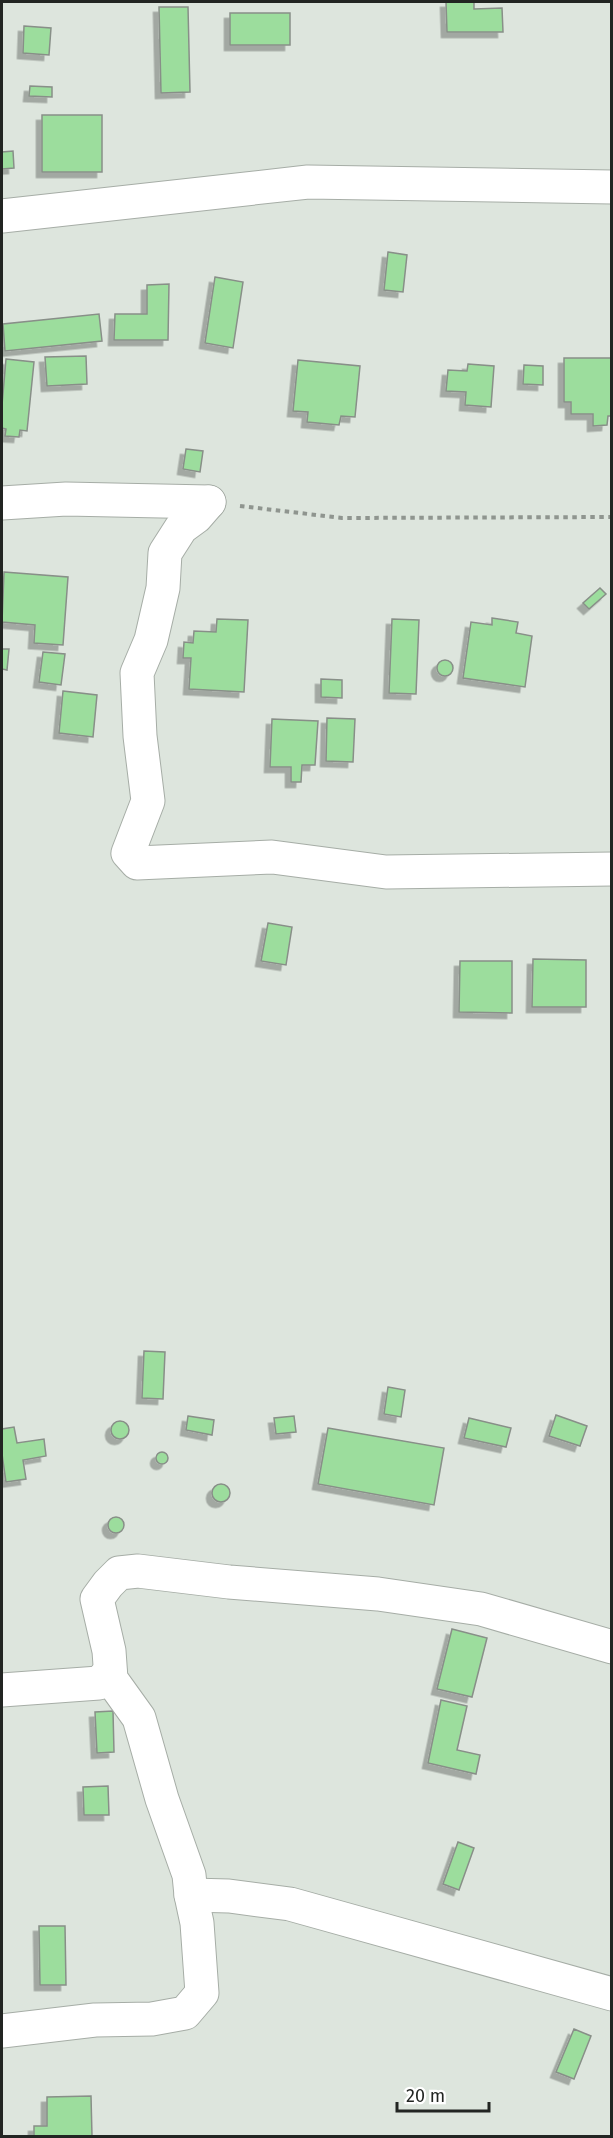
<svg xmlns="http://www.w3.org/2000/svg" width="613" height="2138" viewBox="0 0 613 2138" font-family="'Fira Sans',sans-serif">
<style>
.building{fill:#9cdd9d;stroke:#888f88;stroke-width:1.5;filter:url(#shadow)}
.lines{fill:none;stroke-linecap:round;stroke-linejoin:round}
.minor-casing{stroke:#a6ada6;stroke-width:35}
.path{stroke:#8f958f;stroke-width:4;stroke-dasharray:4.5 4.5;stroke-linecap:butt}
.minor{stroke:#fff;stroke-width:33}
</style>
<defs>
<filter id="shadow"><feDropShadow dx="-5.5" dy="5.5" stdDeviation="0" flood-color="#0004"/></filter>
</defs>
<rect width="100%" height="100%" fill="#dde5dd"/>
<g class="building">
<path d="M446,2H474V9L502,8L503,32H447Z"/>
<path d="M159,7H188L190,92L161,93Z"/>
<rect x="230" y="13" width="60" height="32"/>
<path d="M24,26L51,28L49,55L23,53Z"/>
<path d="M30,86L52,87V97L29,96Z"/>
<rect x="42" y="115" width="60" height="57"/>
<path d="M13,151L14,168L2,169V152Z"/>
<path d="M388,252L407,255L403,292L384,290Z"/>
<path d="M215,277L243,282L233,348L205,343Z"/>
<path d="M169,284L168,340H114L115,314H147V285Z"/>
<path d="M99,314L102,341L5,351L3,324Z"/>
<path d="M86,356L87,384L47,386L45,357Z"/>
<path d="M564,358H612V416H608L607,425L593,426V414H571V402H564Z"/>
<path d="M6,359L34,362L27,431L20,430L19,437L5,436L6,429L2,428V405Z"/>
<path d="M298,360L360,366L355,417L341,416L339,425L307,422L308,412L293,411Z"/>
<path d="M468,364L494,366L491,407L465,405L466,392L446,391L448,370L467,371Z"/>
<path d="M524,365L543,366V385L523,384Z"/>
<path d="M186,449L203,451L200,472L183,469Z"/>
<path d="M4,572L68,577L63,645L34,643L35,625L2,622Z"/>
<path d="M600,588L606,594L589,609L583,603Z"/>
<path d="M492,618L518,622L516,633L532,636L525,687L463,678L471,622L492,625Z"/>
<path d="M217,619L248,620L244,692L189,689L191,658H183L184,642L193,643L194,631L216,632Z"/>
<path d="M392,619L419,620L416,694L389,693Z"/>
<path d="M2,649H9L7,670L2,669Z"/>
<path d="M43,652L65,654L61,685L39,682Z"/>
<circle cx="445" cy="668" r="8"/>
<path d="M321,679L342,680V698L321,697Z"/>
<path d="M63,691L97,695L93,737L59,733Z"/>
<path d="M327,718L355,719L353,762L326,761Z"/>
<path d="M272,719L318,721L315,765H302L301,782H291V767H270Z"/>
<path d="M268,923L292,927L286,965L261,961Z"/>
<path d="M533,959L586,960V1007H532Z"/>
<path d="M460,961H512V1013L459,1012Z"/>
<path d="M144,1351L165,1352L163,1399L142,1398Z"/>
<path d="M388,1387L405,1390L401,1417L384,1414Z"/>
<path d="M556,1415L587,1426L580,1446L549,1436Z"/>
<path d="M188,1416L214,1420L212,1435L186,1430Z"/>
<path d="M294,1416L296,1432L276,1434L274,1418Z"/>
<path d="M469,1418L511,1428L506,1447L464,1438Z"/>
<circle cx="120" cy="1430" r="9"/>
<path d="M14,1427L17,1443L44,1439L46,1456L23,1460L26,1479L6,1482L2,1454V1429Z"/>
<path d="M328,1428L444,1448L434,1505L318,1484Z"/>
<circle cx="162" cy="1458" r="6"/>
<circle cx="221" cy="1493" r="9"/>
<circle cx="116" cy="1525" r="8"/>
<path d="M452,1629L487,1638L472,1697L437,1689Z"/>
<path d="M441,1700L467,1706L457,1750L480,1755L476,1774L428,1763Z"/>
<path d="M113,1711L114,1752L97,1753L95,1712Z"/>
<path d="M108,1786L109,1815H84L83,1787Z"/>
<path d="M458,1842L474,1848L459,1890L443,1884Z"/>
<path d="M39,1926H65L66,1985H40Z"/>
<path d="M574,2029L591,2036L574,2079L556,2072Z"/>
<path d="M91,2096L92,2136H34V2126H47V2097Z"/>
</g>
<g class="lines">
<g class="minor-casing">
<g id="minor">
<path d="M2,216L308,182L612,187"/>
<path d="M209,502L196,517L181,528L165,553L163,588L151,640L137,673L140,736L148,801L128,853L137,863L272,857L386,872L612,869"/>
<path d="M2,503L66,499L209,502"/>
<path d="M2,1690L99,1683L110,1672"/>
<path d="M191,1895L229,1896L290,1904L612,1994"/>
<path d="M2,2031L95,2020L152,2019L185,2013L202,1993L197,1923L191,1895L189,1875L162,1799L139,1718L111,1679L109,1651L97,1599L108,1584L119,1573L138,1571L229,1582L378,1594L481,1609L612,1647"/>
</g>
</g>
<path class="path" d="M240,506L342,518L612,517"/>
<use href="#minor" class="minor"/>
</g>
<rect width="613" height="2138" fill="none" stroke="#222522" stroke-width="6"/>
<path d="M397 2102v9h92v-9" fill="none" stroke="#222522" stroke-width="3"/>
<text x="406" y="2102" font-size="18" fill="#222522" stroke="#ffffff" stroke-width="4.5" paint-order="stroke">20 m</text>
</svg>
